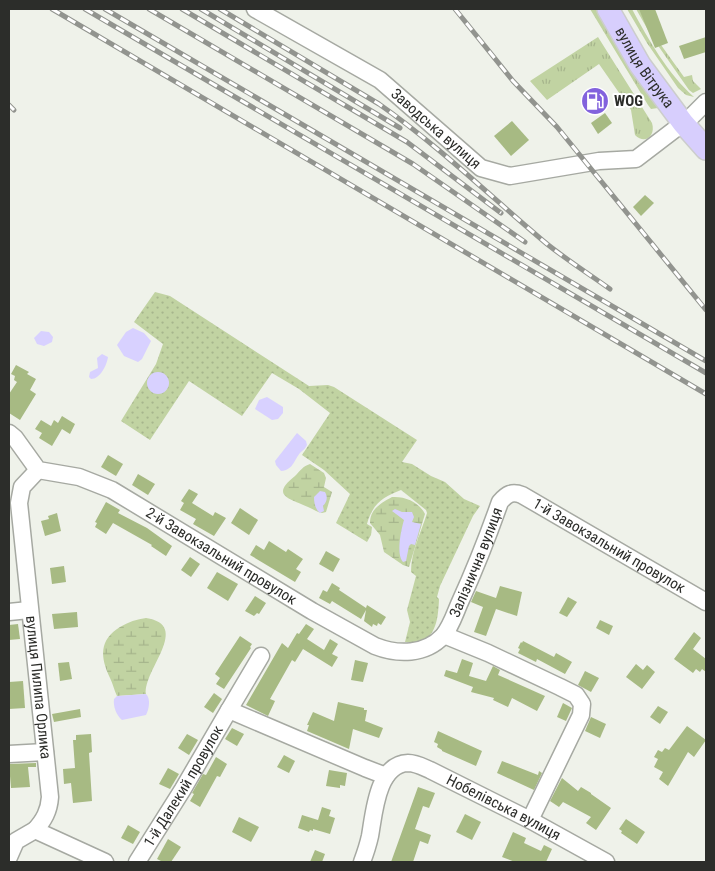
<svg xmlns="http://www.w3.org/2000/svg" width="715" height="871" viewBox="0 0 715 871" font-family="'Roboto Condensed',sans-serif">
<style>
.grass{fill:url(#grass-tufts)}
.wetland{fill:url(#wetland-marsh)}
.park{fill:url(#park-dots)}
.water{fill:#d8d1ff}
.building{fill:#a7ba83}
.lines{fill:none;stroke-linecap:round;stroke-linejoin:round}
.minor-casing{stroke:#a6a9a2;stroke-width:19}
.major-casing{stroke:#cccdcc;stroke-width:24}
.minor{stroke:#fff;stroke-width:16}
.major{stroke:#d7cefd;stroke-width:21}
.rail-casing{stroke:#92948f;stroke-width:5}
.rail{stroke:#fff;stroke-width:3;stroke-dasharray:9;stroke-linecap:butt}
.labels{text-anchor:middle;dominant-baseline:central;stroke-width:4;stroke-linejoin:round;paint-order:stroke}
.street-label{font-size:15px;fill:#2c2d2a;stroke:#fff}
.poi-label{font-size:15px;font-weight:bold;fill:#2c2d2a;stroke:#fff;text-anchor:start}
</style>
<defs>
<pattern id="grass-tufts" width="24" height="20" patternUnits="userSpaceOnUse" patternTransform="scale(1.25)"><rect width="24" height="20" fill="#c1d3a2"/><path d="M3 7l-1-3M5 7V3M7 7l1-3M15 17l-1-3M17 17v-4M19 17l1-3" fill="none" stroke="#a6b58c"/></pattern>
<pattern id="wetland-marsh" width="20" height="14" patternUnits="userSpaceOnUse" patternTransform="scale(1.25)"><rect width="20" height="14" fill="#c1d3a2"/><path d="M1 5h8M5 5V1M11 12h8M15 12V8" fill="none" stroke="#a6b58c"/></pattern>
<pattern id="park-dots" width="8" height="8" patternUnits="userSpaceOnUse" patternTransform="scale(1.25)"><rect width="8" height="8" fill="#c1d3a2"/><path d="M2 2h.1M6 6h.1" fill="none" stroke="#a6b58c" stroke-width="1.8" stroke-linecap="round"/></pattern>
</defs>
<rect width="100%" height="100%" fill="#eff2ea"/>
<g class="grass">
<path d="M590,9H598L626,58L658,108L651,109L648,105Z"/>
<path d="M627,9H632C648,39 668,74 694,97L686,95L678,88L647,43Z"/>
<path d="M636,9H640L651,31L684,77L692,75L693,81L701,89L693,93L689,90L652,37Z"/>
<path d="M598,37L652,123C656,136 645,145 635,135L631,110L599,64L547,100L530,81Z"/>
</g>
<g class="wetland">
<path d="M310,464L324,473L326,478L324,487L332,492L326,512L322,513C317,512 313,509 308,507C289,498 270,496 295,476C300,471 303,466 310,464Z"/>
<path d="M392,497C405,496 419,502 425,514L409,567L403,565L384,552L380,535L370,523C370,509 381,503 392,497Z"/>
<path d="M146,618C192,625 143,670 146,694L117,696C114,690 113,684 110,678C100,657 99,640 120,627C128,622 137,619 146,618Z"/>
</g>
<path class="park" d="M155,292L170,296L309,386L328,385L334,387L417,440L402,462L412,464L431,476L445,482L464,499L480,506L473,516L440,586L437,597L439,599C438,623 435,646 405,642L410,622L407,610L416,576L411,572C411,551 421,533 427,513L426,510L401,490C382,497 372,505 367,524L372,527L371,535L367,542L336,523L350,494L324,470L302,455L330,413L299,389L272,373L242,416L189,381L150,440L121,421L156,364L163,344L134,322Z"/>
<g class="water">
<path d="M133,328L144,333L151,341L142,359L138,362L124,356L117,345L126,332Z"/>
<path d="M41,331L49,332L53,337L52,342L44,346L37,344L34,338Z"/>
<path d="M102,354L108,357C107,365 100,379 91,379L89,377L90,372L98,368L97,358Z"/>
<circle cx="158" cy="383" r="11"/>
<path d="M267,397L283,407V413L278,419L272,420L255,409L259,400Z"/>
<path d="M297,433L306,441L307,445C306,448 303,450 301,452C294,459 294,470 281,471L276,465L275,461Z"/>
<path d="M320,491L325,492C328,497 327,502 323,506L324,511L320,513C315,509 314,503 314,497Z"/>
<path d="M395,509L402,512H412L414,517L412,522L421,524L415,545L411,544L409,546L406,561L403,562C396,554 401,530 404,520L392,511Z"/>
<path d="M146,694C151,699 149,709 146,715L122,720C116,715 113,706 114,699L117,696Z"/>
</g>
<g class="building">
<path d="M639,9H655L668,43L655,48Z"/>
<path d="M706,37V52L684,59L679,46Z"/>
<path d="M605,113L612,123L598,134L591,123Z"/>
<path d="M512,121L529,140L511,156L494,136Z"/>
<path d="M645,195L654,203L641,216L633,207Z"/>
<path d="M16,365L29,372L27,374L36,379L30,390L36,394L20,420L9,413V394L17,382L14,380L15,376L11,374Z"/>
<path d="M62,416L75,424L70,434L62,429L52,446L39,438L42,433L35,429L41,420L51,426L54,420L58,423Z"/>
<path d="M108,455L123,464L116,476L101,467Z"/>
<path d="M138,474L155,484L148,495L132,485Z"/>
<path d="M189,489L198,494L192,503L213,516L215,512L226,518L214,536L193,524L196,519L180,510L184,503L181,501Z"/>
<path d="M106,502L120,510L118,513L147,528L172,546L166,556L151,546L152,545L113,523L106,534L95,527L97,523L95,522Z"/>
<path d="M240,508L258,520L249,535L231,523Z"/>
<path d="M57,513L61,531L45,536L41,521L49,519L48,516Z"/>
<path d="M269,541L286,552L288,549L303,559L296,569L301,572L295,582L250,555L256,545L264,550Z"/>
<path d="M326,551L340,559L333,572L319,564Z"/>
<path d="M190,557L200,564L191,577L181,570Z"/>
<path d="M64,566L66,582L52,584L50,568Z"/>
<path d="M217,572L238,584L228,601L207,588Z"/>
<path d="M332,583L340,588L339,590L366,608L367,605L386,617L381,625L378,623L377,626L373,624L372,627L364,621L366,610L361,619L332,601L330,604L319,598L323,590L327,592Z"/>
<path d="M500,586L522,592L517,616L496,609L486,636L474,632L483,607L471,602L476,591L496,598Z"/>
<path d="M255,596L266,603L259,614L257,613L254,616L245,611Z"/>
<path d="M568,597L577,602L567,617L559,613Z"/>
<path d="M77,612L78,627L54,629L52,614Z"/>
<path d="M600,620L613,626L609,635L596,628Z"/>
<path d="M18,624L20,639L9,640V625Z"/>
<path d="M306,624L314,629L307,639L324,650L330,639L338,644L332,654L338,657L332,667L303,649L295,662L292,660L270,699L275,701L268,716L246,705L282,643L288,648L297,633L299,634Z"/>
<path d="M694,632L701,638L693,649L706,659V672L702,669L700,672L696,669L693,673L674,659Z"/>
<path d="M240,636L252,644L250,647L251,648L224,689L216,684L220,678L215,674Z"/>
<path d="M523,641L554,657L556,653L572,662L565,674L537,659L536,662L518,653L520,649L518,648L521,642L522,643Z"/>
<path d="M462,659L473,663L469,676L486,681L493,666L500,670L498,675L545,696L537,711L512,698L508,707L493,700L494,698L471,692L473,687L444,676L446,670L457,673Z"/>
<path d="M355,660L368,663L363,682L351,680Z"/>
<path d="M69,662L72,679L60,681L58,663Z"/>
<path d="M636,664L643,670L647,665L655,672L642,689L626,677Z"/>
<path d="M585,671L599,678L591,692L578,685Z"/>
<path d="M23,681L25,708L9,709V682Z"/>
<path d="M214,693L222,699L213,713L204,707Z"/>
<path d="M338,702L364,708V710H367L365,721L383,728L379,738L353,729L349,749L307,731L309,725H307L313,712L334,721Z"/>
<path d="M563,703L572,708L566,721L557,717Z"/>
<path d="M658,706L668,712L660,724L650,717Z"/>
<path d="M80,709L81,717L54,722L52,714Z"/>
<path d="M591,717L606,724L600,738L585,731Z"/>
<path d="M687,726L706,740L694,757L688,752L668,786L659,779L663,772L654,767L658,759L654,757L658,750L662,752L665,748L669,750Z"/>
<path d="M232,728L244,734L237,746L225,739Z"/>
<path d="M438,731L482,751L476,766L442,751V750L437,747L438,744L434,742Z"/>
<path d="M91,734L92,752L89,753L92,801L73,803L71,783L64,784L63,769L75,768L73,740H76V735Z"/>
<path d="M187,734L198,740L189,755L178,748Z"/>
<path d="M284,755L295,761L289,773L277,767Z"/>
<path d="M216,757L227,764L220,777L217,776L200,807L190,801L194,794L192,793L203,774L206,775Z"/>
<path d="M502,761L538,775L539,771L542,773L534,790L497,773Z"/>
<path d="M36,763V767H28L30,787L11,788L9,764Z"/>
<path d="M168,768L179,774L170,789L159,784Z"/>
<path d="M329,770L347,773L345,786L340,785V788L326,786Z"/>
<path d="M562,778L578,791L581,787L591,793V794L611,808L596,830L586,823L591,817L563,802L559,807L550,801Z"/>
<path d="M418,787L435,793L429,808L423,806L415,829L431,835L428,844L420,841L413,862H391Z"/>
<path d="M322,807L331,810L329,816L335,818L330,834L313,829V831L310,830L309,832L298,828L302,815L318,820Z"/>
<path d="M465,814L481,822L472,840L456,832Z"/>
<path d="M239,817L259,827L251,842L232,832Z"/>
<path d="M626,819L645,832L637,844L621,833L622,831L619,829Z"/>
<path d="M128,825L140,832L133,844L121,838Z"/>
<path d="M513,832L526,838L524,843L541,851L544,845L552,849L546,862H515L502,857Z"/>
<path d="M168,839L181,847L171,862H163L157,859Z"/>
<path d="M315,850L325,854L322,862H310Z"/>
</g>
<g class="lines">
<g class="minor-casing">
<g id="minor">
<path id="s1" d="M255,9L380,80L481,168L510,176L599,161L636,159L691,117L706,102"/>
<path id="s2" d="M9,433L15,438L38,470L79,477L112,490L312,611L375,646C398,655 425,655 443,636C451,627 455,613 460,602C475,569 488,536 500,502C507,494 512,491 522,495L706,602"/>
<path id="s3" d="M38,470L22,487L19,503L50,797C49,811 44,820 35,830L105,862"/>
<path d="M9,612L29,610"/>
<path d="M444,635L488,653L560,687L576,695L582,704L581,715L530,820"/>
<path d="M229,710L261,656"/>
<path d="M9,754L45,752"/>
<path d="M9,857L16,841L35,830"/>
<path id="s4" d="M137,862L183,789L229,710L365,768L386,776"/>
<path id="s5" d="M362,862C365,854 368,845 370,836C374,814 377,764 408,763C416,763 423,767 430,770L530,820L606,862"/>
</g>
</g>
<g class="major-casing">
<g id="major">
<path id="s6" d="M608,9L640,65L683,123L706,149"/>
</g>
</g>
<use href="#minor" class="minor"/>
<use href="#major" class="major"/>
<g class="rail-casing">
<g id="rail">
<path d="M52,9L706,394"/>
<path d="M85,9L706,373"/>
<path d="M105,9L706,361"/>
<path d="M149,9L413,164L525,242"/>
<path d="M182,9L407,142L501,213"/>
<path d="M201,9L400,128"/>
<path d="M220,9L379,104C439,146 491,197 547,244C567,260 589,274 610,289"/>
<path d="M455,9L513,81L557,127L706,310"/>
<path d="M9,105L14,110"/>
</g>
</g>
<use href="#rail" class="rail"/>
</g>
<defs>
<g id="fuel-disc" transform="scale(1.4375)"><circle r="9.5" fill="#8262dd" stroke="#fff"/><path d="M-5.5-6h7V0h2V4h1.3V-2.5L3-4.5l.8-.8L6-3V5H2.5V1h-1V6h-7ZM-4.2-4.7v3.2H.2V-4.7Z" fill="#fff"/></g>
</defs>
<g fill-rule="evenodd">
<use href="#fuel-disc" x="595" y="101"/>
</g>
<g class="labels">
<g class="street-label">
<text stroke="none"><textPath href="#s6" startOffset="69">вулиця Вітрука</textPath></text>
<text stroke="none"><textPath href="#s1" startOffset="218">Заводська вулиця</textPath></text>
<text stroke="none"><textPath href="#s2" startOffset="775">1-й Завокзальний провулок</textPath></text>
<text stroke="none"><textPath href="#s2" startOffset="252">2-й Завокзальний провулок</textPath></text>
<text stroke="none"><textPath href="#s2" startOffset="584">Залізнична вулиця</textPath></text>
<text stroke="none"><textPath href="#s3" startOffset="225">вулиця Пилипа Орлика</textPath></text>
<text stroke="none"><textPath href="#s4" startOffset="89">1-й Далекий провулок</textPath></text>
<text stroke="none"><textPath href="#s5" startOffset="222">Нобелівська вулиця</textPath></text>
</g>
<g class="poi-label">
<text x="614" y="101">WOG</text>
</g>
</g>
<rect width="715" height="871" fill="none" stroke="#2c2d2a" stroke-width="20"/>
</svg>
